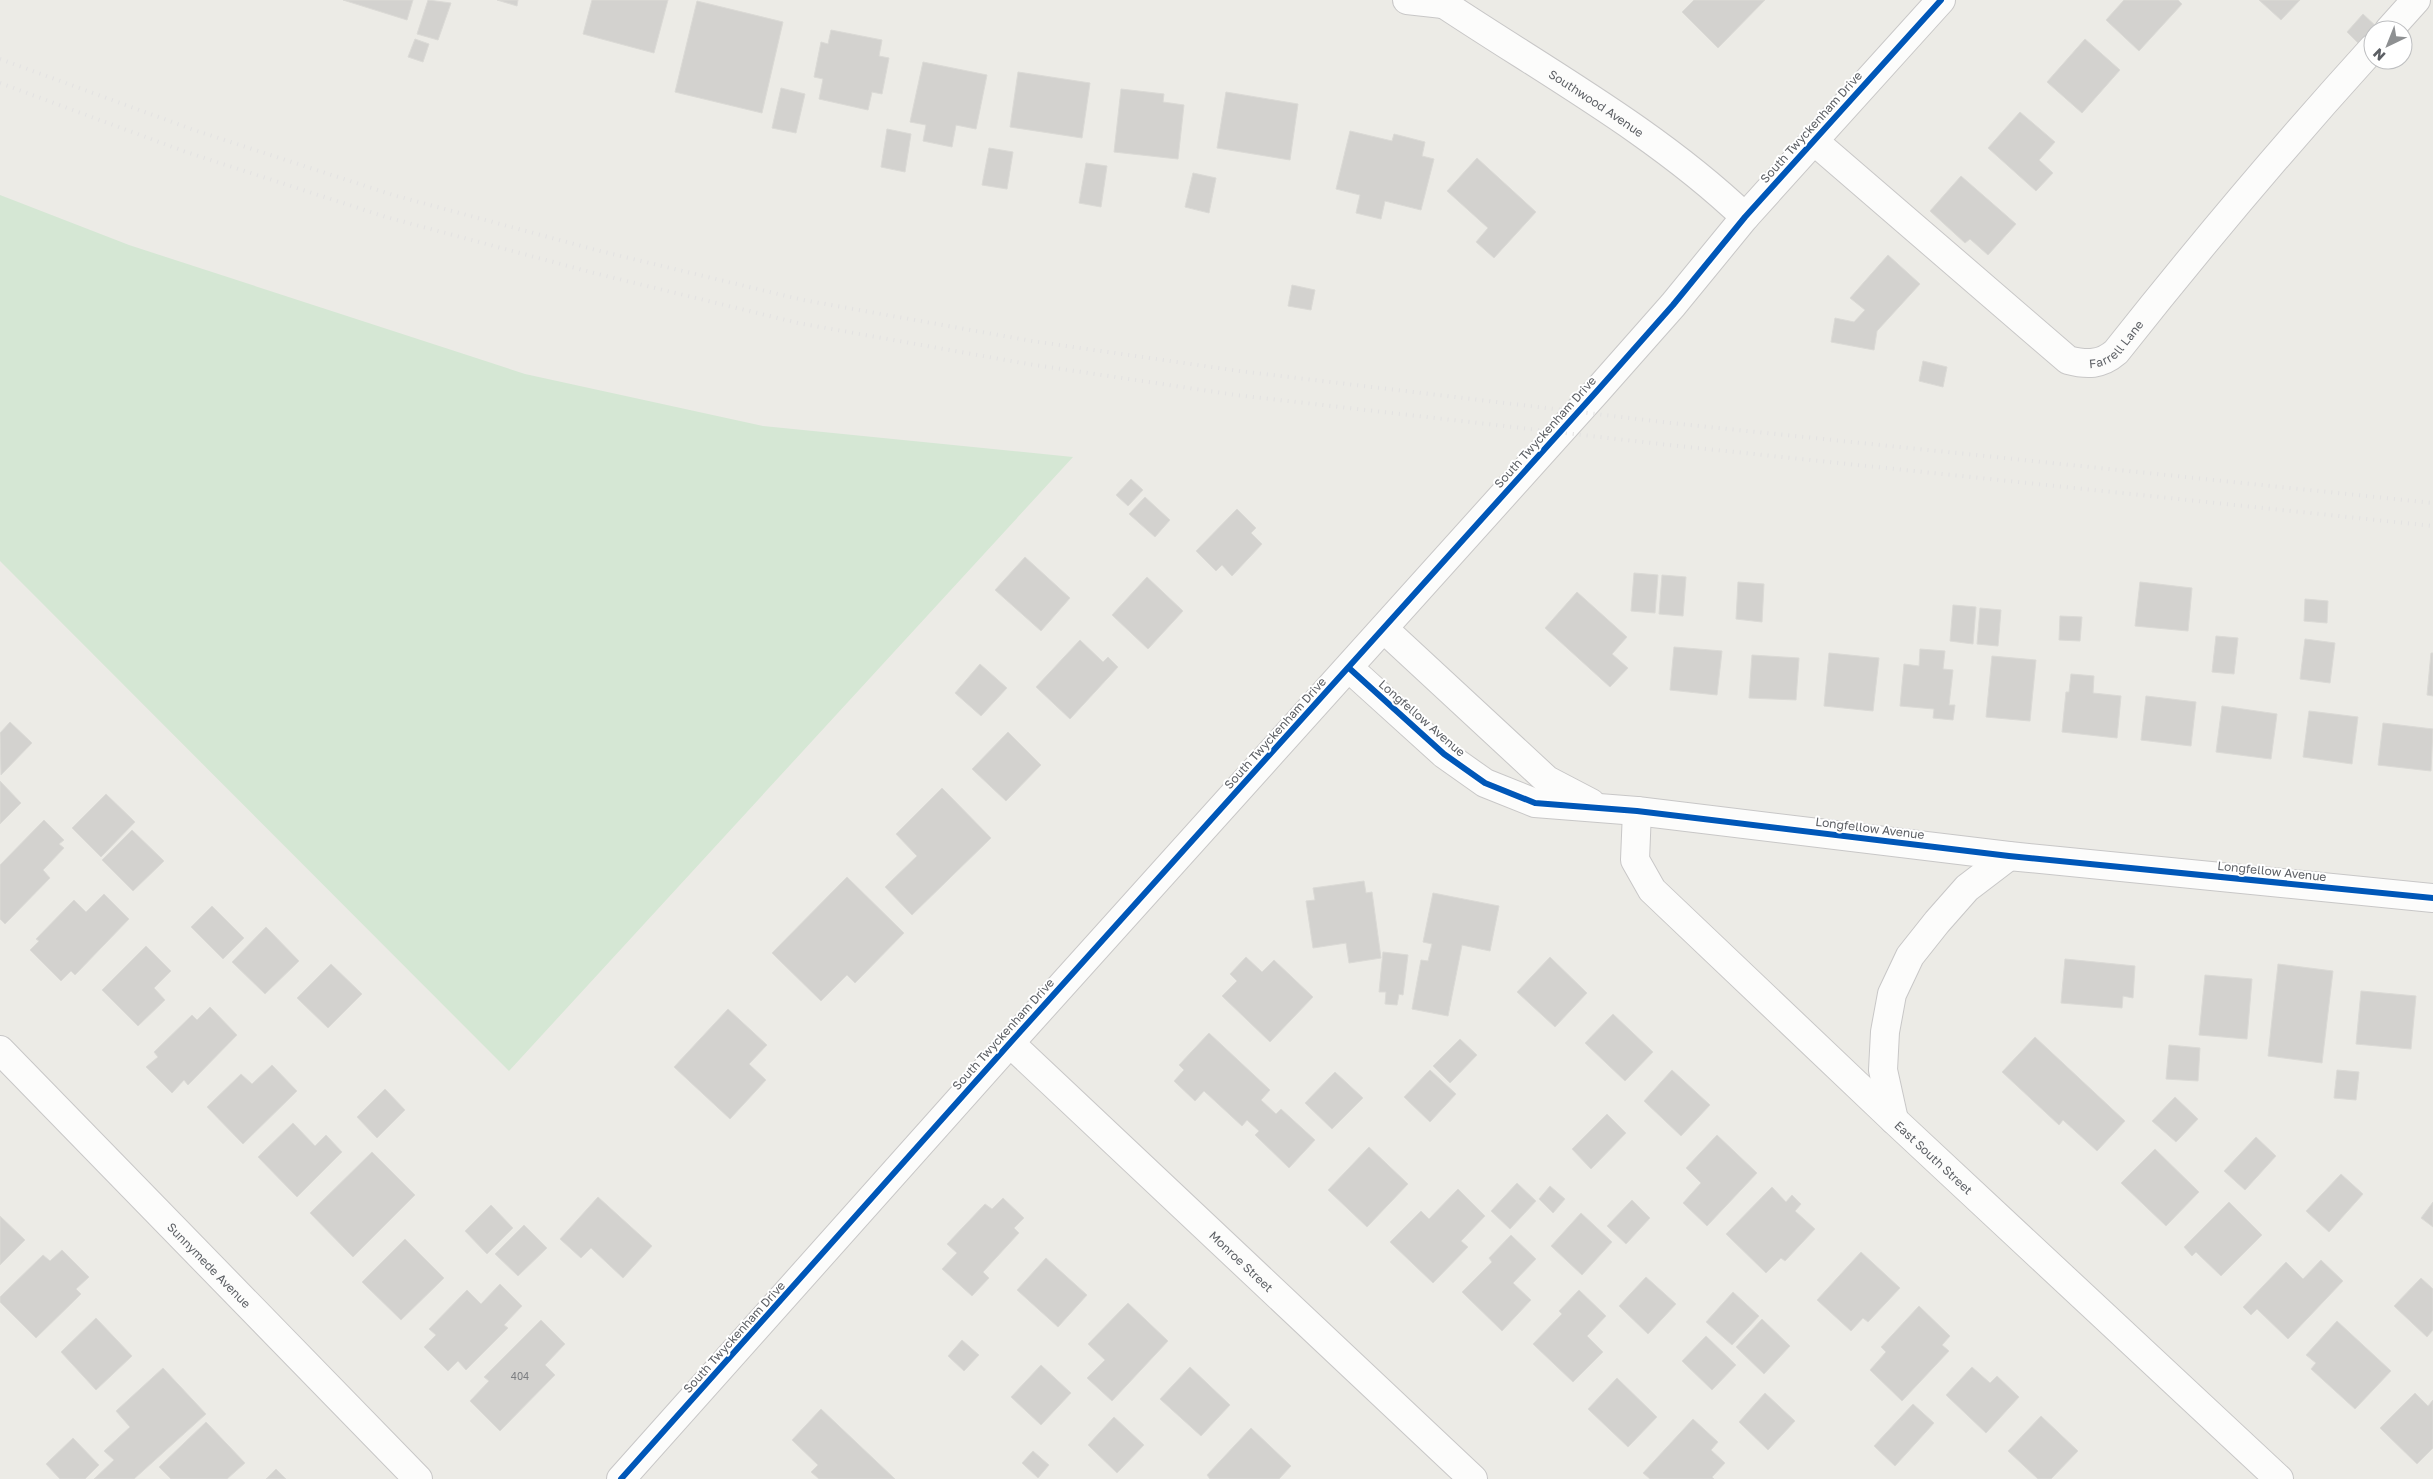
<svg xmlns="http://www.w3.org/2000/svg" width="2433" height="1479" viewBox="0 0 2433 1479" font-family="'Golos Text',sans-serif">
<style>
.green{fill:#d5e7d4}
.building{fill:#d3d2cf;stroke:#dbdad6}
.lines{fill:none;stroke-linecap:round;stroke-linejoin:round}
.minor-casing{stroke:#c8c7c7;stroke-width:30}
.minor{stroke:#fcfcfb;stroke-width:28}
.rail{stroke:#e3e2e2;stroke-width:4;stroke-dasharray:1 6;stroke-linecap:butt}
.cycleway-casing{stroke:#fff;stroke-width:9}
.cycleway{stroke:#0057b8;stroke-width:6}
.labels{text-anchor:middle;dominant-baseline:central;stroke-width:4;stroke-linejoin:round;paint-order:stroke}
.number-label{font-size:10px;fill:#7b7d80}
.street-label{font-size:12px;fill:#5c5f64;stroke:#fff}
</style>
<rect width="100%" height="100%" fill="#ecebe6"/>
<path class="green" d="M0,195L129,245L525,374L763,426L1073,457L509,1071L0,561Z"/>
<g class="building">
<path d="M343,0H413L407,20Z"/>
<path d="M428,0L451,3L438,40L417,34Z"/>
<path d="M497,0H518L517,6Z"/>
<path d="M592,0H668L654,53L583,34Z"/>
<path d="M1694,0H1765L1718,48L1682,12Z"/>
<path d="M2124,0H2178L2182,4L2139,51L2106,20Z"/>
<path d="M2259,0H2300L2281,20Z"/>
<path d="M697,1L783,22L762,113L675,92Z"/>
<path d="M2363,14L2379,29L2373,30V35L2362,47L2347,32Z"/>
<path d="M831,30L882,40L879,56L889,58L882,94L872,92L868,110L819,99L823,79L814,77L821,42L828,44Z"/>
<path d="M415,39L429,44L423,62L408,57Z"/>
<path d="M2085,39L2120,70L2082,113L2047,82Z"/>
<path d="M923,62L987,75L976,129L956,125L952,147L923,141L926,125L910,122Z"/>
<path d="M1018,72L1090,83L1082,138L1010,127Z"/>
<path d="M781,88L805,94L796,133L772,128Z"/>
<path d="M1121,89L1164,94L1163,102L1184,105L1178,159L1114,152Z"/>
<path d="M1226,92L1298,104L1290,160L1217,148Z"/>
<path d="M2020,112L2055,142L2039,160L2053,173L2036,191L1988,148Z"/>
<path d="M887,129L911,134L905,172L881,167Z"/>
<path d="M1350,131L1392,141L1394,134L1425,142L1422,156L1434,159L1421,210L1385,201L1381,219L1356,213L1360,195L1336,189Z"/>
<path d="M989,148L1013,152L1007,189L982,185Z"/>
<path d="M1477,158L1536,212L1494,258L1476,242L1488,228L1447,191Z"/>
<path d="M1086,163L1107,166L1101,207L1079,203Z"/>
<path d="M1193,173L1216,178L1209,213L1185,207Z"/>
<path d="M1961,176L2016,224L1988,255L1970,239L1965,243L1930,211Z"/>
<path d="M1888,255L1920,284L1877,331L1874,350L1831,342L1835,318L1854,322L1865,310L1850,298Z"/>
<path d="M1292,285L1315,290L1311,310L1288,306Z"/>
<path d="M1923,361L1947,367L1943,387L1919,381Z"/>
<path d="M1131,479L1143,490L1128,506L1116,495Z"/>
<path d="M1145,497L1170,520L1155,537L1129,514Z"/>
<path d="M1237,509L1256,528L1251,533L1262,544L1232,576L1222,565L1216,571L1196,551Z"/>
<path d="M1025,557L1070,598L1041,631L995,590Z"/>
<path d="M1634,573L1658,575L1655,613L1631,611Z"/>
<path d="M1662,575L1686,577L1683,616L1659,614Z"/>
<path d="M1147,577L1183,611L1148,649L1112,615Z"/>
<path d="M1738,582L1764,584L1762,622L1736,619Z"/>
<path d="M2140,582L2192,588L2188,631L2135,626Z"/>
<path d="M1577,592L1627,637L1612,654L1628,668L1610,687L1545,628Z"/>
<path d="M2305,599L2328,601L2327,623L2304,621Z"/>
<path d="M1953,605L1976,607L1973,644L1950,641Z"/>
<path d="M1980,608L2001,610L1998,646L1977,644Z"/>
<path d="M2060,616L2082,617L2080,641L2059,640Z"/>
<path d="M2216,636L2238,638L2234,674L2212,672Z"/>
<path d="M2305,639L2335,643L2330,683L2300,679Z"/>
<path d="M1080,640L1103,662L1108,657L1118,667L1070,719L1036,687Z"/>
<path d="M1674,647L1722,651L1717,695L1670,690Z"/>
<path d="M1920,649L1945,651L1943,669L1953,670L1949,705H1955L1953,720L1933,718L1934,709L1900,706L1904,664L1919,666Z"/>
<path d="M1829,653L1879,658L1873,711L1824,706Z"/>
<path d="M2431,653H2433V696L2427,695Z"/>
<path d="M1752,655L1799,658L1796,700L1749,698Z"/>
<path d="M1992,656L2036,660L2030,721L1986,717Z"/>
<path d="M980,664L1007,688L981,716L955,693Z"/>
<path d="M2071,674L2094,676L2093,693L2121,696L2117,738L2062,732L2066,692H2069Z"/>
<path d="M2146,696L2196,702L2191,746L2141,740Z"/>
<path d="M2222,706L2277,714L2271,759L2216,752Z"/>
<path d="M2309,711L2358,717L2352,764L2303,757Z"/>
<path d="M10,722L32,743L1,775L0,733Z"/>
<path d="M2383,723L2433,729L2431,771L2378,765Z"/>
<path d="M1008,732L1041,765L1006,801L972,769Z"/>
<path d="M0,781L21,803L0,824Z"/>
<path d="M942,788L991,838L912,915L885,887L917,856L896,834Z"/>
<path d="M106,794L135,822L101,857L72,828Z"/>
<path d="M44,820L64,840L59,844L64,848L43,870L50,878L5,924L0,919V865Z"/>
<path d="M132,830L164,861L133,891L102,860Z"/>
<path d="M847,877L904,933L855,983L847,975L821,1001L772,953Z"/>
<path d="M1364,881L1366,893L1372,892L1381,958L1349,963L1346,943L1313,948L1306,901L1315,900L1313,888Z"/>
<path d="M1433,893L1499,906L1490,951L1462,945L1448,1016L1412,1009L1421,960L1428,961L1432,944L1423,942Z"/>
<path d="M104,894L129,919L75,975L71,971L61,981L30,950L39,941L36,939L74,900L86,912Z"/>
<path d="M212,906L244,938L223,959L191,927Z"/>
<path d="M266,927L299,961L265,994L232,962Z"/>
<path d="M146,946L171,971L154,988L165,1000L138,1026L102,990Z"/>
<path d="M1383,952L1408,955L1403,995L1399,994L1397,1005L1385,1004L1386,992H1379Z"/>
<path d="M1246,957L1262,972L1274,960L1313,997L1270,1042L1222,996L1237,981L1230,974Z"/>
<path d="M1550,957L1587,993L1555,1027L1517,992Z"/>
<path d="M2065,959L2135,966L2133,998L2123,996L2122,1008L2061,1003Z"/>
<path d="M331,964L362,994L328,1028L297,998Z"/>
<path d="M2278,964L2333,971L2322,1063L2268,1056Z"/>
<path d="M2205,975L2252,979L2247,1039L2199,1035Z"/>
<path d="M2361,991L2416,996L2411,1049L2356,1044Z"/>
<path d="M210,1007L237,1035L188,1085L184,1080L172,1093L146,1067L158,1057L154,1052L192,1015L197,1020Z"/>
<path d="M728,1009L767,1045L749,1064L766,1080L730,1119L674,1067Z"/>
<path d="M1613,1014L1653,1052L1625,1081L1585,1043Z"/>
<path d="M1209,1033L1270,1090L1261,1100L1276,1114L1281,1109L1315,1140L1289,1168L1255,1135L1259,1131L1247,1120L1242,1126L1204,1091L1195,1101L1174,1081L1184,1070L1179,1065Z"/>
<path d="M2035,1037L2125,1121L2097,1151L2063,1120L2059,1125L2002,1072Z"/>
<path d="M1460,1039L1477,1055L1450,1083L1433,1066Z"/>
<path d="M2169,1045L2200,1048L2198,1081L2166,1079Z"/>
<path d="M272,1065L297,1091L243,1144L207,1107L241,1074L252,1084Z"/>
<path d="M1430,1070L1456,1094L1430,1122L1404,1097Z"/>
<path d="M1672,1070L1710,1105L1681,1136L1644,1101Z"/>
<path d="M2337,1070L2359,1072L2356,1100L2334,1098Z"/>
<path d="M1335,1072L1363,1098L1332,1129L1305,1103Z"/>
<path d="M385,1089L405,1110L377,1138L357,1117Z"/>
<path d="M2175,1097L2198,1119L2176,1142L2152,1121Z"/>
<path d="M1607,1114L1626,1133L1591,1169L1572,1149Z"/>
<path d="M293,1123L315,1146L326,1135L342,1152L297,1197L258,1157Z"/>
<path d="M1717,1135L1757,1173L1707,1226L1683,1203L1701,1183L1686,1168Z"/>
<path d="M2256,1137L2276,1156L2245,1190L2224,1171Z"/>
<path d="M1369,1147L1408,1184L1367,1227L1328,1190Z"/>
<path d="M2155,1149L2199,1192L2166,1226L2121,1183Z"/>
<path d="M372,1152L415,1195L353,1257L310,1213Z"/>
<path d="M2341,1174L2363,1194L2329,1232L2306,1211Z"/>
<path d="M1517,1183L1536,1201L1510,1229L1491,1211Z"/>
<path d="M1550,1186L1565,1199L1553,1213L1539,1199Z"/>
<path d="M1772,1187L1786,1202L1792,1195L1801,1204L1795,1211L1815,1229L1785,1261L1781,1258L1766,1273L1726,1234Z"/>
<path d="M1458,1189L1485,1216L1461,1241L1468,1247L1433,1283L1390,1242L1421,1211L1429,1219Z"/>
<path d="M598,1197L652,1246L623,1278L591,1248L581,1258L560,1239Z"/>
<path d="M1003,1198L1024,1218L1014,1228L1019,1233L983,1272L989,1278L972,1296L942,1269L957,1253L947,1244L985,1204L992,1209Z"/>
<path d="M1632,1200L1650,1218L1626,1244L1607,1226Z"/>
<path d="M2229,1202L2262,1235L2221,1276L2196,1252L2192,1256L2184,1247Z"/>
<path d="M2433,1202V1227L2421,1218Z"/>
<path d="M491,1205L513,1228L487,1254L465,1231Z"/>
<path d="M1581,1213L1612,1242L1582,1275L1551,1246Z"/>
<path d="M0,1216L25,1240L0,1265Z"/>
<path d="M524,1225L547,1248L518,1276L495,1254Z"/>
<path d="M1511,1235L1536,1259L1513,1283L1531,1300L1502,1331L1462,1292L1492,1262L1489,1258Z"/>
<path d="M405,1239L444,1278L401,1320L362,1282Z"/>
<path d="M62,1250L89,1277L76,1289L81,1294L36,1338L0,1302V1297L43,1255L50,1261Z"/>
<path d="M1861,1252L1900,1288L1868,1322L1863,1318L1851,1331L1817,1300Z"/>
<path d="M1046,1258L1087,1295L1058,1327L1017,1290Z"/>
<path d="M2321,1260L2343,1281L2288,1339L2257,1309L2251,1315L2243,1307L2286,1262L2303,1279Z"/>
<path d="M1646,1277L1676,1304L1648,1334L1619,1306Z"/>
<path d="M2421,1278L2433,1289V1330L2427,1337L2394,1306Z"/>
<path d="M500,1284L522,1306L504,1325L508,1328L466,1370L458,1361L448,1371L424,1347L436,1335L429,1329L467,1290L481,1304Z"/>
<path d="M1579,1290L1606,1316L1587,1336L1603,1352L1573,1382L1533,1344L1562,1314L1559,1311Z"/>
<path d="M1733,1292L1759,1316L1732,1345L1706,1322Z"/>
<path d="M1128,1303L1168,1341L1112,1401L1087,1378L1105,1360L1088,1344Z"/>
<path d="M1919,1306L1950,1336L1942,1345L1949,1351L1902,1401L1870,1370L1886,1352L1881,1347Z"/>
<path d="M96,1318L132,1356L96,1390L61,1352Z"/>
<path d="M1762,1319L1790,1346L1764,1374L1736,1347Z"/>
<path d="M541,1320L565,1344L545,1365L555,1375L500,1431L470,1401L489,1381L484,1377Z"/>
<path d="M2337,1321L2391,1371L2355,1409L2311,1369L2316,1363L2306,1355Z"/>
<path d="M1706,1336L1736,1365L1712,1390L1682,1361Z"/>
<path d="M962,1340L979,1355L964,1371L948,1356Z"/>
<path d="M1041,1365L1071,1393L1041,1425L1011,1397Z"/>
<path d="M1190,1367L1230,1405L1201,1436L1160,1399Z"/>
<path d="M1972,1367L1990,1383L1997,1376L2019,1397L1986,1433L1946,1395Z"/>
<path d="M163,1368L206,1414L134,1479H94L114,1460L104,1451L130,1427L116,1411Z"/>
<path d="M1617,1378L1657,1417L1628,1447L1588,1409Z"/>
<path d="M1765,1393L1795,1421L1768,1450L1739,1422Z"/>
<path d="M2415,1393L2428,1406L2433,1400V1448L2417,1464L2380,1428Z"/>
<path d="M1913,1404L1934,1423L1895,1466L1874,1446Z"/>
<path d="M821,1409L895,1479H819L811,1472L818,1465L792,1440Z"/>
<path d="M2041,1416L2078,1451L2051,1479H2038L2008,1451Z"/>
<path d="M1114,1417L1144,1445L1117,1473L1088,1445Z"/>
<path d="M1693,1419L1718,1442L1711,1450L1725,1463L1712,1477L1714,1479H1650L1643,1473Z"/>
<path d="M206,1422L245,1463L227,1479H171L159,1467Z"/>
<path d="M1251,1428L1291,1466L1279,1479H1210L1207,1475Z"/>
<path d="M73,1438L99,1465L85,1479H60L46,1464Z"/>
<path d="M1033,1451L1049,1465L1038,1478L1022,1463Z"/>
<path d="M276,1469L286,1479H266Z"/>
</g>
<g class="lines">
<g class="minor-casing">
<g id="minor">
<path d="M1407,0L1443,4"/>
<path id="s1" d="M1438,0C1541,69 1655,131 1745,217"/>
<path d="M2389,30L2416,0"/>
<path id="s2" d="M1814,141L2068,360C2087,365 2101,365 2116,352C2199,247 2284,146 2373,48"/>
<path d="M1384,629L1547,780L1591,803"/>
<path d="M1349,668L1444,754L1485,783L1535,803L1637,811L2009,856L2433,898"/>
<path id="s3" d="M1637,811L1635,860L1652,890L1894,1120L2279,1479"/>
<path id="s4" d="M1010,1043L1473,1479"/>
<path id="s5" d="M0,1050L418,1479"/>
<path d="M1894,1120L1883,1070L1885,1032L1892,994L1910,956L1937,922L1967,888L2009,856"/>
<path d="M621,1479L1010,1043L1597,391L1673,305L1745,217L1941,0"/>
</g>
</g>
<use href="#minor" class="minor"/>
<g class="rail">
<path d="M0,59L194,130L393,195L600,251L803,300L1032,341L1239,371L1671,423L2433,503"/>
<path d="M0,83L186,152L386,217L594,273L798,323L1028,364L1236,395L1669,445L2433,526"/>
</g>
<g class="cycleway-casing">
<g id="cycleway">
<path d="M1349,668L1444,754L1485,783L1535,803L1637,811L2009,856L2433,898"/>
<path d="M621,1479L1010,1043L1597,391L1673,305L1745,217L1941,0"/>
</g>
</g>
<use href="#cycleway" class="cycleway"/>
</g>
<g class="labels">
<g class="number-label">
<text x="520" y="1376">404</text>
</g>
<g class="street-label">
<text stroke="none"><textPath href="#s1" startOffset="189">Southwood Avenue</textPath></text>
<text transform="translate(1811 127) rotate(-48)">South Twyckenham Drive</text>
<text stroke="none"><textPath href="#s2" startOffset="391">Farrell Lane</textPath></text>
<text transform="translate(1545 432) rotate(-48)">South Twyckenham Drive</text>
<text transform="translate(1422 718) rotate(41)">Longfellow Avenue</text>
<text transform="translate(1275 733) rotate(-48)">South Twyckenham Drive</text>
<text transform="translate(1870 828) rotate(7)">Longfellow Avenue</text>
<text transform="translate(2272 871) rotate(6)">Longfellow Avenue</text>
<text transform="translate(1003 1034) rotate(-48)">South Twyckenham Drive</text>
<text stroke="none"><textPath href="#s3" startOffset="472">East South Street</textPath></text>
<text stroke="none"><textPath href="#s4" startOffset="318">Monroe Street</textPath></text>
<text stroke="none"><textPath href="#s5" startOffset="300">Sunnymede Avenue</textPath></text>
<text transform="translate(734 1337) rotate(-48)">South Twyckenham Drive</text>
</g>
</g>
<g transform="translate(2388 45) rotate(223)"><circle r="24" fill="#ffffff" stroke="#bebfc1"/>
<path d="M0-4L9 19L0 12L-9 19Z" fill="#8e9092"/>
<text y="-8" font-size="14" font-weight="bold" text-anchor="middle" fill="#5c5f64">N</text>
</g>
</svg>
